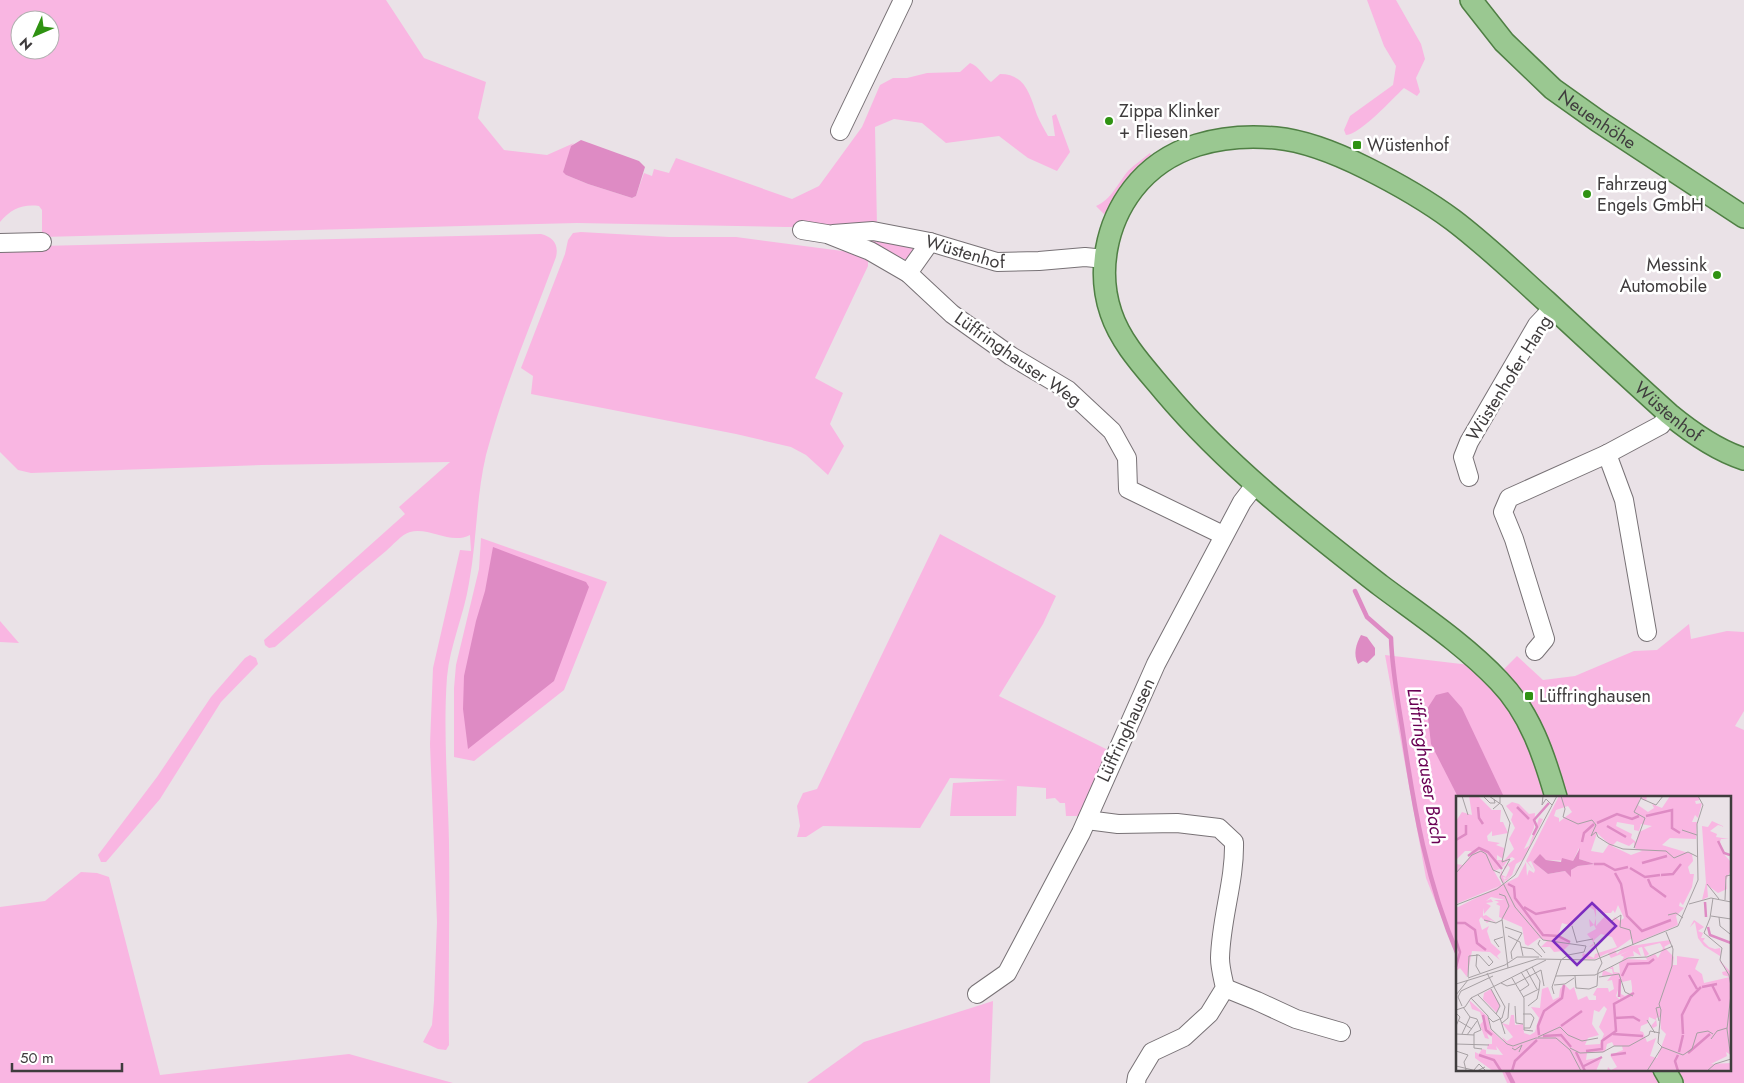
<svg xmlns="http://www.w3.org/2000/svg" width="1744" height="1083" viewBox="0 0 1744 1083" font-family="Jost,sans-serif">
<style>
.green{fill:#f9b6e2;fill-rule:evenodd}
.water{fill:#de8bc4}
.lines{fill:none;stroke-linecap:round;stroke-linejoin:round}
.stream{stroke:#de8bc4;stroke-width:4.5}
.minor-casing{stroke:#787276;stroke-width:20}
.major-casing{stroke:#4f7f44;stroke-width:24}
.minor{stroke:#fff;stroke-width:18}
.major{stroke:#9ac891;stroke-width:21}
.poi-dot{fill:#2f9212;stroke:#fff;stroke-width:2}
.labels{text-anchor:middle;dominant-baseline:central;stroke-width:5;stroke-linejoin:round;paint-order:stroke}
.poi-label{font-size:18px;fill:#3f3c3d;stroke:#fff;text-anchor:start}
.street-label{font-size:18px;fill:#3f3c3d;stroke:#fff}
.water-label{font-size:19px;font-style:italic;fill:#6a0154;stroke:#fff}
.inset-river{fill:none;stroke:#de8bc4;stroke-width:2.5}
.inset-road{fill:none;stroke:#a6a0a3;stroke-width:1}
.view{fill:#7b2cbf;fill-opacity:0.15;stroke:#7b2cbf;stroke-width:2.5}
.inset-edge{fill:none;stroke:#3f3c3d;stroke-width:2.5}
</style>
<rect width="100%" height="100%" fill="#eae2e7"/>
<g class="green">
<path d="M0,0H386L424,58L486,82L478,118L504,150L547,155L574,143L571,146L566,175L588,184L632,198L636,196L644,173L652,176L654,169L669,173L676,158L792,199L819,186L862,127L880,85L893,78H907L927,73L960,72L970,63C979,66 984,77 991,82L1000,74C1026,74 1030,96 1037,115C1040,122 1044,129 1048,136H1055L1052,116L1056,114L1070,152L1057,171L1028,158L999,136L946,143L922,123L894,119L875,127L877,226L786,227L577,223L42,237V210L39,206C22,204 11,209 0,222ZM20,20H50V50H20Z"/>
<path d="M1367,0H1396L1421,44L1425,59L1416,78L1420,92L1417,96L1404,88C1392,99 1361,134 1346,135L1344,130L1350,116L1393,85L1396,66L1384,46Z"/>
<path d="M1150,153L1152,158L1107,217L1096,206C1111,200 1118,183 1128,171C1135,164 1143,159 1150,153Z"/>
<path d="M581,232L669,237H736L850,252L868,261V266L815,378L843,393L830,424L844,446L828,475L806,455L791,447L736,434L531,394L533,376L521,368L565,254L568,240L573,233Z"/>
<path d="M541,234C553,237 559,244 556,257C532,322 504,387 486,455C476,497 477,540 469,583C464,615 450,645 447,677C443,732 448,788 449,843C450,910 448,977 449,1045L446,1050L438,1049L423,1042L432,1025L434,1001L437,922L430,744L433,668L460,550L471,551L470,535C450,545 430,527 410,532C402,534 392,546 386,551C348,582 312,615 275,647L269,648L265,645L264,640L405,514L399,507L450,462L262,465L31,473L18,470L0,452V247Z"/>
<path d="M876,238L916,247L909,259H904L866,242V239Z"/>
<path d="M940,534L1056,596L1043,624L999,696L1108,750L1080,816H1066L1065,803H1060L1055,798L1046,799V788L1017,786L1016,816H950L953,783L1007,780L950,778L920,828L823,826L806,837H797L800,826L797,806L803,793L817,789Z"/>
<path d="M481,538L607,582L564,690L474,761L454,757V688L456,665L479,569Z"/>
<path d="M0,621L19,643L0,642Z"/>
<path d="M1689,624L1691,639L1727,631L1744,632V711L1735,726L1744,730V1083H1507L1501,1069H1730V797H1458V959L1426,878L1385,655L1504,669L1517,656L1543,680L1575,676L1634,651L1657,650Z"/>
<path d="M250,655L256,658L258,664L221,702L160,799L106,862H101L98,855L157,777L211,697L245,658Z"/>
<path d="M81,872L97,873L109,877L160,1075L349,1054L453,1083H0V907L45,901Z"/>
<path d="M993,1001L990,1083H807L864,1042Z"/>
</g>
<g class="water">
<path d="M581,140L639,161L645,167L636,196L632,198L588,184L566,175L563,172L571,146Z"/>
<path d="M493,547L586,582L589,587L554,681L468,749L463,709L464,676L476,621L485,591Z"/>
<path d="M1361,635L1367,637L1375,648V655L1367,663L1363,661L1358,664C1353,654 1356,644 1361,635Z"/>
<path d="M1448,692L1462,708L1504,797H1458L1431,744L1427,709L1436,695Z"/>
</g>
<g class="lines">
<g class="stream">
<path d="M1355,591L1367,617L1391,638C1392,670 1398,701 1403,733C1414,809 1427,883 1458,955"/>
<path d="M1506,1069L1513,1083"/>
</g>
<g class="minor-casing">
<g id="minor">
<path d="M840,131L903,0"/>
<path d="M802,230L827,234L870,251L908,273L952,314L1011,356L1068,390L1112,431L1127,458L1128,489L1223,535"/>
<path id="s1" d="M833,234L873,231L930,242L997,262L1039,261L1085,257L1105,259"/>
<path d="M0,243L42,242"/>
<path d="M908,273L930,242"/>
<path d="M1607,454L1624,500L1647,632"/>
<path d="M1469,477L1463,457L1469,442L1537,325L1553,308"/>
<path d="M1535,651L1545,639L1514,539L1503,512L1509,498L1607,454L1661,425L1669,414"/>
<path d="M1087,820L1118,824L1177,823L1219,828L1234,842C1235,881 1221,918 1220,958C1220,968 1223,978 1225,988L1209,1014L1184,1037L1152,1052L1137,1077L1136,1083"/>
<path d="M1225,988L1257,1001L1296,1019L1341,1032"/>
<path d="M977,994L1007,973L1081,833L1156,664L1242,502L1255,485"/>
</g>
</g>
<g class="major-casing">
<g id="major">
<path id="s2" d="M1471,0L1504,42L1553,89L1598,121L1744,217"/>
<path id="s3" d="M1556,797C1544,755 1530,713 1499,681C1464,644 1420,615 1380,585C1303,525 1227,466 1164,391C1144,367 1121,343 1111,313C1097,272 1106,224 1133,189C1167,145 1222,133 1276,138C1307,141 1338,154 1366,168C1396,183 1426,200 1453,220C1486,245 1516,274 1546,301C1587,339 1628,377 1669,414C1692,433 1716,450 1744,459"/>
<path d="M1664,1069L1672,1083"/>
</g>
</g>
<use href="#minor" class="minor"/>
<use href="#major" class="major"/>
</g>
<g class="poi-dot">
<circle cx="1109" cy="121" r="5"/>
<rect x="1352" y="140" width="10" height="10" rx="2.5"/>
<circle cx="1587" cy="194" r="5"/>
<circle cx="1717" cy="275" r="5"/>
<rect x="1524" y="691" width="10" height="10" rx="2.5"/>
</g>
<g class="labels">
<g class="poi-label">
<text x="1119" y="111">Zippa Klinker<tspan x="1119" dy="21">+ Fliesen</tspan></text>
<text x="1367" y="145">Wüstenhof</text>
<text x="1597" y="184">Fahrzeug<tspan x="1597" dy="21">Engels GmbH</tspan></text>
<text x="1707" y="265" text-anchor="end">Messink<tspan x="1707" dy="21">Automobile</tspan></text>
<text x="1539" y="696">Lüffringhausen</text>
</g>
<g class="street-label">
<text stroke="none"><textPath href="#s2" startOffset="175">Neuenhöhe</textPath></text>
<text stroke="none"><textPath href="#s1" startOffset="135">Wüstenhof</textPath></text>
<text transform="translate(1018 359) rotate(35)">Lüffringhauser Weg</text>
<text transform="translate(1509 378) rotate(-58)">Wüstenhofer Hang</text>
<text stroke="none"><textPath href="#s3" startOffset="1444">Wüstenhof</textPath></text>
<text transform="translate(1126 730) rotate(-65)">Lüffringhausen</text>
</g>
<g class="water-label">
<text transform="translate(1426 766) rotate(81)">Lüffringhauser Bach</text>
</g>
</g>
<g transform="translate(1456 796)">
<rect width="275" height="275" fill="#eae2e7"/>
<path d="M13,0H22L36,14H45L44,26H47L52,37L36,40V35L31,40L32,45L44,47L40,49L48,52L47,63L41,59V64H52L47,71L41,67L46,72L38,75L46,89L0,108V68L7,69L17,58L15,55H9L0,64V25L6,16L16,19ZM103,0H191L190,5L184,2L182,9L192,16L198,12L196,8L206,12L214,0H242L244,4L239,5L240,8L246,7L242,22L239,19L236,26H241L240,43L214,42L206,49L236,58L237,65L232,71L234,78H238L236,91L227,109L224,106L223,110L228,112L220,120L222,129L177,148L176,142L162,152L139,163H131L126,160L127,157L138,162L139,158L161,151L156,141L145,138L138,144V148L137,150L133,151L138,147L131,138L140,133L138,129L134,131L133,123L127,117L134,124L138,129L140,122V130L149,120L155,125L159,121L164,125L168,122L162,109L159,117L157,114L155,117H145L140,110V122L138,114L132,110L119,122L116,130L106,127L102,140L115,147L107,155L98,156L94,151H85L91,145L83,142L72,150L69,148L66,131L43,121L44,110L40,108L43,106L38,104H49L35,101L30,105L35,103L37,106L30,107L35,110L34,111L28,118L27,112V120L30,119L41,127L35,124L31,127L25,121L23,124L26,134L33,130L31,135L35,147L45,156L41,160L44,164L34,156L16,155L11,181L4,172L0,175V112L62,81L70,66L71,80L73,74L78,77L79,74L75,65L72,66L78,75L70,65ZM112,10L116,16L103,26V22L98,20L100,14ZM161,26L178,29V34L183,35L185,28L196,30L183,36L180,46L175,42L176,38L160,30ZM141,37L153,48L147,57L135,55ZM161,45L173,50L178,46V52L186,55L175,59L156,50ZM123,52V63L139,68L122,70L115,74V80L109,75L92,78L77,66L84,59L90,64L117,65ZM56,6L63,8L73,18L79,17L78,32L68,53L73,50L85,17L83,22L87,23L68,63L60,68L56,79L66,67L64,71L50,85L48,83L52,82L54,79L51,82L47,81L49,86L46,87L44,79L46,74V79L50,81L54,72L52,69L49,73L48,71L59,63L56,61L47,66L58,53L53,43L59,32L55,24L57,18L50,10ZM256,25L269,31L262,29L254,35L261,38L260,41L273,43H265L264,46L268,58L274,65L275,74L270,84L271,93L262,97L251,89L252,101L246,104L250,87L246,30L252,31ZM238,124L248,131L242,135L247,137L245,142H249L247,145L253,151L259,153L261,149L259,153L264,152V156L265,152L264,165L275,176V259L270,256L271,260L255,268L275,267V275H151L152,271L155,274L161,271L154,259L167,254L166,250H158L156,246L151,248L149,256L131,257L130,264L146,261L140,275H37L19,262V256L23,258L26,253L30,254V258L47,259L40,250L41,254L31,253L32,248H36V241L31,238L33,243L29,242L24,229L27,225L24,216L16,213L13,204L32,221L34,233L49,247L46,241L51,245L57,241L46,227L53,229L55,219H58L59,229L67,228L68,237L74,239L79,236L83,222L75,211L84,212L86,193L92,191L97,204L103,201L104,193L108,188L114,194L118,191L122,204L131,200L133,204H140V200L137,199L141,192H152L153,196L158,193L156,184L151,185L156,179L146,180L147,174L157,178L156,173H153L157,170L158,176L164,177L163,167L170,163L191,164L190,162L199,158L202,162L207,152L204,147L188,151L193,158L189,161L186,151L182,152L185,160L177,155L178,160L172,161L165,166L168,161L164,159L173,155L155,162L152,157L162,153L159,154L161,158L168,151L214,144L215,147L208,151L218,161L217,169H221V160L243,163L239,173L246,178L248,187L274,181L267,179L266,176L271,175L264,166V160L248,150L242,142L239,126L234,131ZM166,182V186L175,184L176,191V196L169,200L165,198L164,189V204L160,200ZM148,210L151,213L143,231L148,238L144,248L129,249L132,242L143,239L136,228L138,214L143,216ZM193,221L200,224L195,230L197,232L201,230L200,222L204,221L205,233L210,238L201,262L194,260L200,242L191,246L187,236L184,235L185,230L192,227ZM35,193L44,209L41,217L27,203L28,197Z" fill="#f9b6e2" fill-rule="evenodd"/>
<path d="M124,52L123,63L139,68L122,70L115,74V81L109,75L92,78L77,66L84,58L90,64L105,66L106,62L117,65Z" fill="#de8bc4"/>
<path class="inset-river" d="M22,11L23,22L27,28M61,11L73,23M190,20L216,14V32L224,37M141,27L161,18L176,23L183,20M151,30L170,41M77,39L81,31L78,24L93,7M0,44L10,38V29M262,45L268,57L274,59M126,46L128,37L138,28M12,60L23,52L32,56L46,73M186,67L211,60M138,68H148L159,74L172,71M174,72L189,81L204,79M159,77L165,88L171,120L186,135L215,124M205,79L217,78L225,68M192,83L195,90L210,101M52,88L58,91L59,102L87,139L102,140L114,146M249,106L250,121M68,111L80,118L110,112M0,127H9L19,134L21,147L30,154M252,131L254,139L275,147M0,144L4,156L0,171M233,179L241,193M166,180L172,168L193,167L198,163M256,189L264,205M246,191L261,188M163,201L164,183M27,219L30,234L36,239M159,222L177,221L184,225M105,230L126,215M157,238L187,240M227,238L226,219L235,201L245,191M83,239L82,230L88,215L106,202L108,189M87,240L105,239L115,251M130,255L146,253V245L160,235L158,208L178,197M120,256L129,275M223,256L227,239M232,257L254,238M23,259L38,264L45,275M155,259L170,257M128,270L146,261M56,275L59,265L81,244M222,275L219,265L222,259"/>
<path class="inset-road" d="M6,0L12,19M27,0L34,7H39L38,3M33,0L46,9L54,27L46,66L54,63L44,81L59,111L87,144L130,150L128,156L112,159L105,164M87,0L86,9L90,3L96,9M105,0L109,13L107,21L122,28L136,24L140,29L135,40L140,36L142,41L153,48L167,53L210,55L218,62L232,56L242,61M184,2L200,9L207,0M37,13L44,7V0M226,34L241,39M178,52L189,22L178,16L186,0M0,77L16,59L25,55L30,58L37,74L44,77M251,88L263,103M43,98L49,100L53,110L46,123L52,172M257,102L254,122L248,137L266,152L264,164L273,179L275,190M269,104L270,80L275,79M233,108L255,102L275,106M0,109L41,93L59,79L101,0M212,119L220,117L227,122M255,120L275,123M263,121L264,130L274,138M28,124L40,127L46,124M154,126L165,119L164,131L174,134L177,149M116,130L121,147M49,131L66,137L55,156L56,163M52,140L64,146L67,160M84,144L82,148L89,157M121,146L137,143M138,146L146,167L142,175M43,151L38,144L47,141M65,151L77,153L86,161M21,158L20,170L24,177M90,164L15,202L32,220L35,233L51,248L57,250L80,242H100L114,254L125,275M70,173L81,193M31,177L38,191M100,180L139,179L172,162L191,161L217,150M119,180L120,192L133,193L141,190L142,175M12,181L13,160L23,159L33,170L37,166L32,160M143,181L163,178L169,196L177,200M12,182L49,169L61,161H83M56,182L68,202V234L77,235M45,187L51,190L59,188L85,174L88,190M0,188L81,163L139,164L222,130L242,84L241,28L247,9L242,0M98,189L109,188L118,182M35,193L44,210L40,218M64,195L73,189L65,176M98,198L96,191L105,164M0,199L12,184M22,199L44,222L49,238M67,201L83,193M6,210L2,201L5,195L37,180M59,210L60,227L67,228M72,210L81,203L83,194L84,185L76,171M7,211L14,221L21,223L25,234L18,237V252L26,253M0,214L9,211L15,202M0,217L4,221L0,230M67,218H75L78,222L74,232H68M33,222L37,226L46,222L49,211L38,191M191,224L199,237M3,225L16,233M203,225L200,212L204,211M46,227L52,222L53,207M0,238L18,239M6,238L14,221M11,239L21,225M82,241L104,231L112,239L126,245L142,242M255,243L261,235L271,232M0,248L33,249M206,251L202,247L205,214L203,208L216,170L217,153L210,136M206,251L227,259L236,253L241,237L252,235L257,238M56,252L59,254L66,249L63,256M114,252L124,257L147,256L158,250H173L193,239L194,235L204,237M0,255L12,259L8,266L10,274M275,263L271,233L275,198M0,270L21,275L29,271M18,274L23,268L30,275M191,275L206,251M251,275L259,268L275,263"/>
<path class="view" d="M136,107L160,130L121,169L97,145Z"/>
<rect width="275" height="275" class="inset-edge"/>
</g>
<g transform="translate(35 35) rotate(225)"><circle r="24" fill="#ffffff" stroke="#b2b1b1"/>
<path d="M0-4L9 19L0 12L-9 19Z" fill="#2f9212"/>
<text y="-8" font-size="14" font-weight="bold" text-anchor="middle" fill="#3f3c3d">N</text>
</g>
<path d="M12 1063v8h110v-8" fill="none" stroke="#3f3c3d" stroke-width="2.5"/>
<text x="20" y="1063" font-size="15" fill="#3f3c3d" stroke="#ffffff" stroke-width="4" paint-order="stroke">50 m</text>
</svg>
